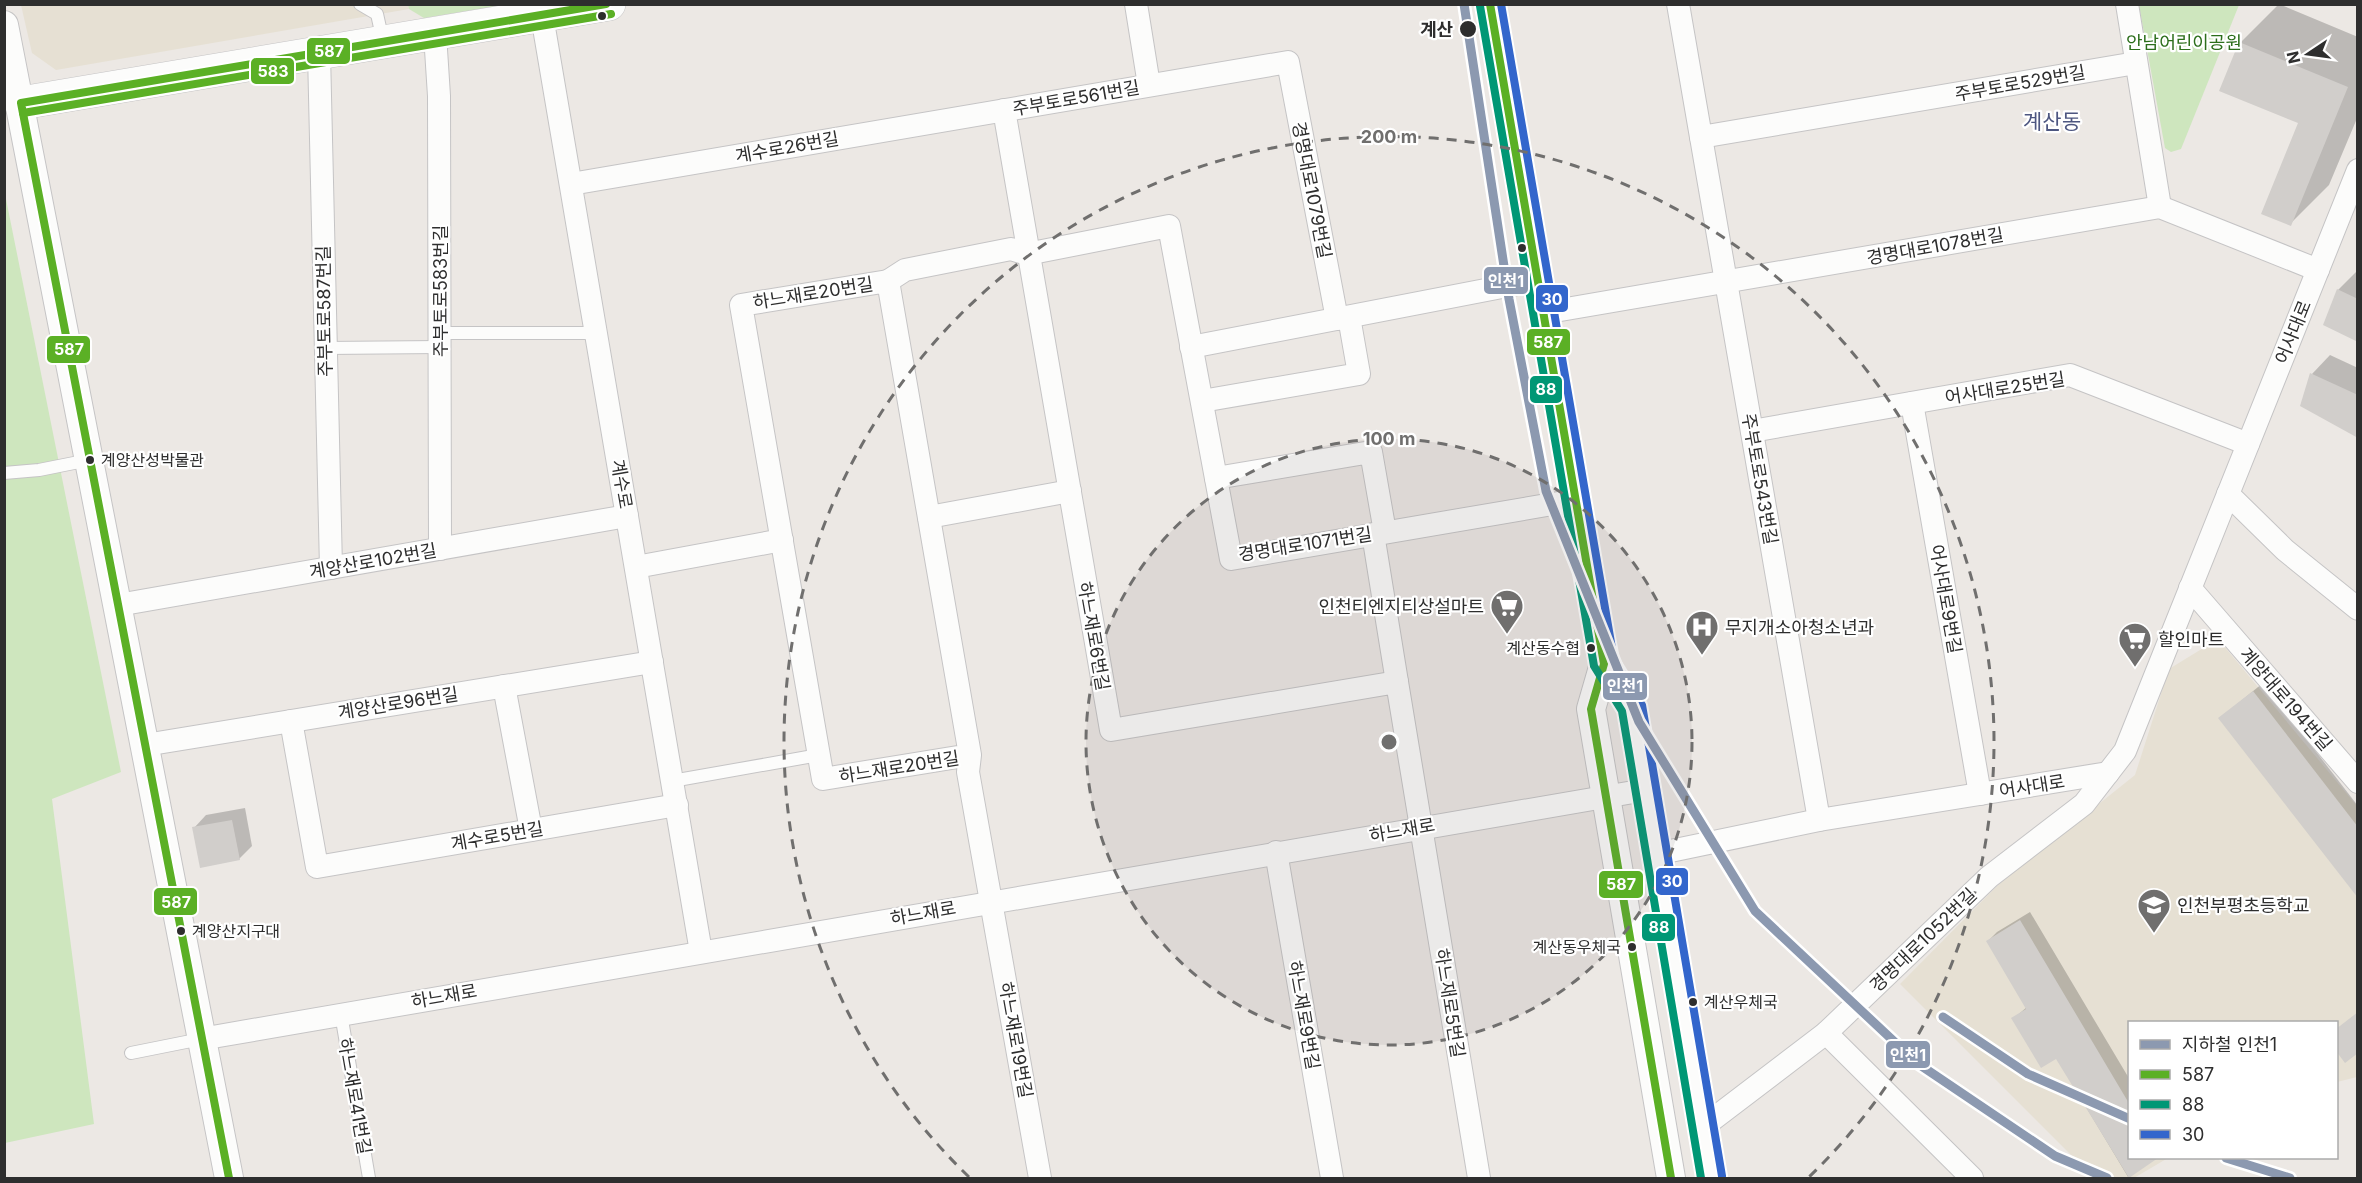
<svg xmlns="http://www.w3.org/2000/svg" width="2362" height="1183" viewBox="0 0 2362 1183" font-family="Inter,'Noto Sans KR',sans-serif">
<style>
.education{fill:#e6e0d3}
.green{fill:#cee6be}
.shadow{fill:#0003}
.building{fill:#d1cecb}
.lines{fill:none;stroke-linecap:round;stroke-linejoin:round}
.service-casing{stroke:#c5c4c5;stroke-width:14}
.minor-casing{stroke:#c5c4c5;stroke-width:24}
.tertiary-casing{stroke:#c5c4c5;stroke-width:30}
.secondary-casing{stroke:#c5c4c5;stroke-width:34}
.service{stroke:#fcfcfb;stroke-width:12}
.minor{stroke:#fcfcfb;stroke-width:22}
.tertiary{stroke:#fcfcfb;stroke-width:28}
.secondary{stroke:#fcfcfb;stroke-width:33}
.bus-1-casing{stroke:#fff;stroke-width:12}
.bus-2-casing{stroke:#fff;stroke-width:12}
.bus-3-casing{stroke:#fff;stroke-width:12}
.bus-4-casing{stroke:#fff;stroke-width:12}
.bus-1{stroke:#5bb025;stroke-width:8}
.bus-2{stroke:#009775;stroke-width:8}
.bus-3{stroke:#36c;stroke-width:8}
.bus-4{stroke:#5bb025;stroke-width:8}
.metro-1-casing{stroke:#fff;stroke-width:14}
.metro-1{stroke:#8c99b0;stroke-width:9}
.ring{fill:none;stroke:#706f6e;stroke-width:3;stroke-dasharray:10 8}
.bus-dot{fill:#2e2e2e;stroke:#fff;stroke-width:2}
.labels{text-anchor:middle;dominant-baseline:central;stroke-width:4.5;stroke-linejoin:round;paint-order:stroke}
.bus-label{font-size:16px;fill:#2e2e2e;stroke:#fff;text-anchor:start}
.stop-label{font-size:18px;font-weight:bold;fill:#2e2e2e;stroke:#fff;text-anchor:end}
.park-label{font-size:18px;fill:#2c6e1b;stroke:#fff}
.street-label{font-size:18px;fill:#2e2e2e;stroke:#fff}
.poi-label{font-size:18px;fill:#2e2e2e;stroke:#fff;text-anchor:start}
.quarter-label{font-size:21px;fill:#4d5680;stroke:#fff}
.centre{fill:#706f6e;stroke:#fff;stroke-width:3}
.ring-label{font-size:18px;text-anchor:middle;font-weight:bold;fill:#706f6e;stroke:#fff;stroke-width:4.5;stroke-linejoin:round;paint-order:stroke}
.line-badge{stroke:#fff;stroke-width:2}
.badge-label{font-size:16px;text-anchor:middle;font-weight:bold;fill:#fff}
</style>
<rect width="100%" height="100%" fill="#ece8e4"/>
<g class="education">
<path d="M408,4L409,9L56,70L32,53L21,5Z"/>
<path d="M2218,639L2357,806V1077L2337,1082L2336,1022H2130V1158H2168L2134,1178H2094L1900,984L1999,884L2135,775L2169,669Z"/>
</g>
<g class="green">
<path d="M408,5V4L504,5L424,18L409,9Z"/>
<path d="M2139,5H2239L2181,149L2171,152L2165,148Z"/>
<path d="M4,189L121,772L52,799L94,1124L5,1143Z"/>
</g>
<g class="shadow">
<path d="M2279,4L2358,37V116L2329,185L2290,224L2300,122L2240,43Z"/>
<path d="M2357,271H2358V340L2325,325L2338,290Z"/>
<path d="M2330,355L2358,368V436L2312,374Z"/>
<path d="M2263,683L2358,806V896L2220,718Z"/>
<path d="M245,808L252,846L239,859L194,828L206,815Z"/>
<path d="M2030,912L2130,1080V1158H2156L2128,1177L2056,1057L2013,1019L2027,1007L1988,941L1997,932Z"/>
</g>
<g class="building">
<path d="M2239,42L2348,87L2291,226L2261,214L2298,123L2219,91Z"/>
<path d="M2337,289L2358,299V342L2323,325Z"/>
<path d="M2310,373L2358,395V438L2300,406Z"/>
<path d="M2253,691L2358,827V898L2218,718Z"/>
<path d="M232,820L240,860L200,868L192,827Z"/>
<path d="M2020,920L2130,1105V1158H2158L2129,1178L2056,1059L2041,1068L2011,1018L2026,1009L1986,941Z"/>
<path d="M2358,1012V1053L2345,1063L2336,1051V1029Z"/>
</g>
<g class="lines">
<g class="service-casing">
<g id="service">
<path d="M360,4L377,14L383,41"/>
<path d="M440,333H596"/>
<path d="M325,348L440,347"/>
<path d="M4,473L39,470L89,460"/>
<path d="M672,781L819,755"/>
<path d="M341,1014L369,1178"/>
<path d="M131,1053L201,1039"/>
</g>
</g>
<g class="minor-casing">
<g id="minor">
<path d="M1136,4L1149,85"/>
<path d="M1678,4L1819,820"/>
<path d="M2127,4L2160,207"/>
<path d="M542,16L701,952"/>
<path d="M435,34L439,96L440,549"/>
<path d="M319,53L331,568"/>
<path d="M1004,110L1111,730L1397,682L1479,1178"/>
<path d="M1701,137L2136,63"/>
<path d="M571,184L1288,62L1337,319"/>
<path d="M888,281L905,270L1011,249L1027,254L1169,226L1231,559L1576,500"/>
<path d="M1543,313L2160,207L2318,270"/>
<path d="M1191,347L1538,280"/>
<path d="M1202,401L1359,374L1349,317"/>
<path d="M1912,403L1980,794"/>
<path d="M1752,431L2070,375L2248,444"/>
<path d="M1216,478L1371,452L1385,532"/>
<path d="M2228,494L2285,550L2358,609"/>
<path d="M929,517L1070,491"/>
<path d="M1373,534L1397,682"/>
<path d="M636,567L782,540"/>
<path d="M2190,588L2358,782"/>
<path d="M118,605L627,516"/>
<path d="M504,686L531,830"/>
<path d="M291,721L317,867L677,805"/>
<path d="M145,745L652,662"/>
<path d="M970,755L823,779L741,305L888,281L970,755L968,772L1040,1178"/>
<path d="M1276,852L1332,1178"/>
<path d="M1656,854L1819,820L2108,773"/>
<path d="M1826,1033L1972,1178"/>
<path d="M201,1039L1645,790"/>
<path d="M1704,1126L1826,1033L1989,877L2084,804L2125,751L2358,170"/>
</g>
</g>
<g class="tertiary-casing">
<g id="tertiary">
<path d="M1490,4L1604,664L1632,707L1712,1178"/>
<path d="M4,25L229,1178"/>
<path d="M1604,664L1591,709L1671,1178"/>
</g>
</g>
<g class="secondary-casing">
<path id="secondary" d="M21,103L609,4"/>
</g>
<use href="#service" class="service"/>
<use href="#minor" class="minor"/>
<use href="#tertiary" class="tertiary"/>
<use href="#secondary" class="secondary"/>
<g class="bus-1-casing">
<g id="bus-1">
<path d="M1490,4L1604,664L1591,709L1671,1178"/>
<path d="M229,1178L21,103L606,4"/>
</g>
</g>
<g class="bus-2-casing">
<path id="bus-2" d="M1480,6L1594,666L1622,711L1701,1178"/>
</g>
<g class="bus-3-casing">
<path id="bus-3" d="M1501,4L1614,660L1642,705L1722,1176"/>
</g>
<g class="bus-4-casing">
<path id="bus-4" d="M23,113L611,14"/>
</g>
<use href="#bus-1" class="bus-1"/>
<use href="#bus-2" class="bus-2"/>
<use href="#bus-3" class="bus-3"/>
<use href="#bus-4" class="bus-4"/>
<g class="metro-1-casing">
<g id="metro-1">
<path d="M1464,4L1509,299L1546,491L1639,722L1755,911L1917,1063L2055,1156L2107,1178"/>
<path d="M1943,1017L2028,1074L2130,1119"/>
<path d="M2226,1158L2290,1178"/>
</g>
</g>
<use href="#metro-1" class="metro-1"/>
</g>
<circle cx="1389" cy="742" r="303" fill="#706f6e" fill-opacity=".12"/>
<g class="ring">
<circle cx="1389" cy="742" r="303"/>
<path d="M969 1177A605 605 0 1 1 1809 1177"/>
</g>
<defs>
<g id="supermarket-pin" transform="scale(1.725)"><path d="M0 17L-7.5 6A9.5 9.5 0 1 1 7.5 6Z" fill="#706f6e" stroke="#fff"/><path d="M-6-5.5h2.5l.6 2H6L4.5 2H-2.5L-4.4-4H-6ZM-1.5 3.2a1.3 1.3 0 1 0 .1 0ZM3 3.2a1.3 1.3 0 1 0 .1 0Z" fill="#fff"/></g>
<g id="hospital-pin" transform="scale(1.725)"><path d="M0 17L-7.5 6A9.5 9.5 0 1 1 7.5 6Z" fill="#706f6e" stroke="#fff"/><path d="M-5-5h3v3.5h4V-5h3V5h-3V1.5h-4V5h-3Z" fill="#fff"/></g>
<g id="school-pin" transform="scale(1.725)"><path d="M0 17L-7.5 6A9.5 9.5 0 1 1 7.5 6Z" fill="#706f6e" stroke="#fff"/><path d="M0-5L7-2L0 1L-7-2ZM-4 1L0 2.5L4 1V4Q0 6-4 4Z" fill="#fff"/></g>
</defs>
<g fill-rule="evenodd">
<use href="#supermarket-pin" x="1507" y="606"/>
<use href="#hospital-pin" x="1702" y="627"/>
<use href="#supermarket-pin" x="2135" y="639"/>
<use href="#school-pin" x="2154" y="905"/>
</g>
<g class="bus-dot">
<circle cx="602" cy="16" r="5"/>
<circle cx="1468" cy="29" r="9"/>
<circle cx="1522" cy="248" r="5"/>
<circle cx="90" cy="460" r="5"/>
<circle cx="1591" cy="648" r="5"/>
<circle cx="181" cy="931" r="5"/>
<circle cx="1632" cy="947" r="5"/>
<circle cx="1693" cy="1002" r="5"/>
</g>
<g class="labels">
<g class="bus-label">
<text x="101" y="460">계양산성박물관</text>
<text x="1580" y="648" text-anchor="end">계산동수협</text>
<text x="192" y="931">계양산지구대</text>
<text x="1621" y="947" text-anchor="end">계산동우체국</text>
<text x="1704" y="1002">계산우체국</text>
</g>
<g class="stop-label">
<text x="1453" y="29">계산</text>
</g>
<g class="park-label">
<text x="2184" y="42">안남어린이공원</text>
</g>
<g class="street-label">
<text transform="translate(2020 83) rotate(-10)">주부토로529번길</text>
<text transform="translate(1076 98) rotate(-10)">주부토로561번길</text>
<text transform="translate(787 147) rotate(-10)">계수로26번길</text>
<text transform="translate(1312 190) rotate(79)">경명대로1079번길</text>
<text transform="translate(1935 246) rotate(-10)">경명대로1078번길</text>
<text transform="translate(440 291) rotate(-90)">주부토로583번길</text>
<text transform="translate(813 293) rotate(-9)">하느재로20번길</text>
<text transform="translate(324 311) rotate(-91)">주부토로587번길</text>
<text transform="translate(2293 332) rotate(-68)">어사대로</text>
<text transform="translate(2005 388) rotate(-9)">어사대로25번길</text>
<text transform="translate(1760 479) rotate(80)">주부토로543번길</text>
<text transform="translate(622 484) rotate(80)">계수로</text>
<text transform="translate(1305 544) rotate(-9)">경명대로1071번길</text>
<text transform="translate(373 561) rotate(-10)">계양산로102번길</text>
<text transform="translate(1946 599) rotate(80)">어사대로9번길</text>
<text transform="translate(1094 636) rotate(80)">하느재로6번길</text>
<text transform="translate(2286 699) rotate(49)">계양대로194번길</text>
<text transform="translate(398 703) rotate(-9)">계양산로96번길</text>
<text transform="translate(899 767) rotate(-9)">하느재로20번길</text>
<text transform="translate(2032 786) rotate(-9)">어사대로</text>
<text transform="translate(1402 830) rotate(-10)">하느재로</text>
<text transform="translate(497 836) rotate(-10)">계수로5번길</text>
<text transform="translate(923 913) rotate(-10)">하느재로</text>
<text transform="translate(1923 940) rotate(-44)">경명대로1052번길</text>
<text transform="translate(444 996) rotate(-10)">하느재로</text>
<text transform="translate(1450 1003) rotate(81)">하느재로5번길</text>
<text transform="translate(1304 1015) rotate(80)">하느재로9번길</text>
<text transform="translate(1016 1040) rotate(80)">하느재로19번길</text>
<text transform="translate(355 1096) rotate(80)">하느재로41번길</text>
</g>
<g class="poi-label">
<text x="1484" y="606" text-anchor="end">인천티엔지티상설마트</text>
<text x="1725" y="627">무지개소아청소년과</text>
<text x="2158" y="639">할인마트</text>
<text x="2177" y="905">인천부평초등학교</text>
</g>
<g class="quarter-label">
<text x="2052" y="121">계산동</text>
</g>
</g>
<circle cx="1389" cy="742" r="9" class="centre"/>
<g class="ring-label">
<text x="1389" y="143">200 m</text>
<text x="1389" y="445">100 m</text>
</g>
<g class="line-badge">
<rect x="306" y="37" width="45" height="28" rx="6" fill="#5bb025"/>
<rect x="250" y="57" width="45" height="28" rx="6" fill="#5bb025"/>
<rect x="1483" y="266" width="46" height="29" rx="6" fill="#8c99b0"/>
<rect x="1535" y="284" width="34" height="29" rx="6" fill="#36c"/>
<rect x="1526" y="328" width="45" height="28" rx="6" fill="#5bb025"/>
<rect x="46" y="335" width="45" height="29" rx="6" fill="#5bb025"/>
<rect x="1529" y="375" width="34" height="29" rx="6" fill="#009775"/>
<rect x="1602" y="672" width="46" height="29" rx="6" fill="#8c99b0"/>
<rect x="1655" y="867" width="34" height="29" rx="6" fill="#36c"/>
<rect x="1598" y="870" width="46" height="29" rx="6" fill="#5bb025"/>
<rect x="153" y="887" width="45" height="29" rx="6" fill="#5bb025"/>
<rect x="1641" y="913" width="35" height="29" rx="6" fill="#009775"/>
<rect x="1885" y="1040" width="46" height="29" rx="6" fill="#8c99b0"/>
</g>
<g class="badge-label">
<text x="329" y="57">587</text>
<text x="273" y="77">583</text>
<text x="1506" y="287">인천1</text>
<text x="1552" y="305">30</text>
<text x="1548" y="348">587</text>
<text x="69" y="355">587</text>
<text x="1546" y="395">88</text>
<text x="1625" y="692">인천1</text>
<text x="1672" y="887">30</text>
<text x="1621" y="890">587</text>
<text x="176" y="908">587</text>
<text x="1659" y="933">88</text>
<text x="1908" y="1061">인천1</text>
</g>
<rect width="2362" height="1183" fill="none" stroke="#2e2e2e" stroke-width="12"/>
<rect x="2128" y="1021" width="210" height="138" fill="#ffffff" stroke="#ababab" stroke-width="1.5"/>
<rect x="2140" y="1040" width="30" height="9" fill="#8c99b0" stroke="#ababab" stroke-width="1.5"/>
<text x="2182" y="1051" font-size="18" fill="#2e2e2e">지하철 인천1</text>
<rect x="2140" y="1070" width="30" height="9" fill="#5bb025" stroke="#ababab" stroke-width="1.5"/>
<text x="2182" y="1081" font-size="18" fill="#2e2e2e">587</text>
<rect x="2140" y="1100" width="30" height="9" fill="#009775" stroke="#ababab" stroke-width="1.5"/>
<text x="2182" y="1111" font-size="18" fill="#2e2e2e">88</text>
<rect x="2140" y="1130" width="30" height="9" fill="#3366cc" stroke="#ababab" stroke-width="1.5"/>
<text x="2182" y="1141" font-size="18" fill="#2e2e2e">30</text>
<g transform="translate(2308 54) rotate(257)" stroke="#ffffff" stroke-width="4.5" paint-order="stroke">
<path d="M0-4.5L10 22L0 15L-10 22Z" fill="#2e2e2e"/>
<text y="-9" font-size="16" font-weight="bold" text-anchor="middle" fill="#2e2e2e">N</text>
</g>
</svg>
